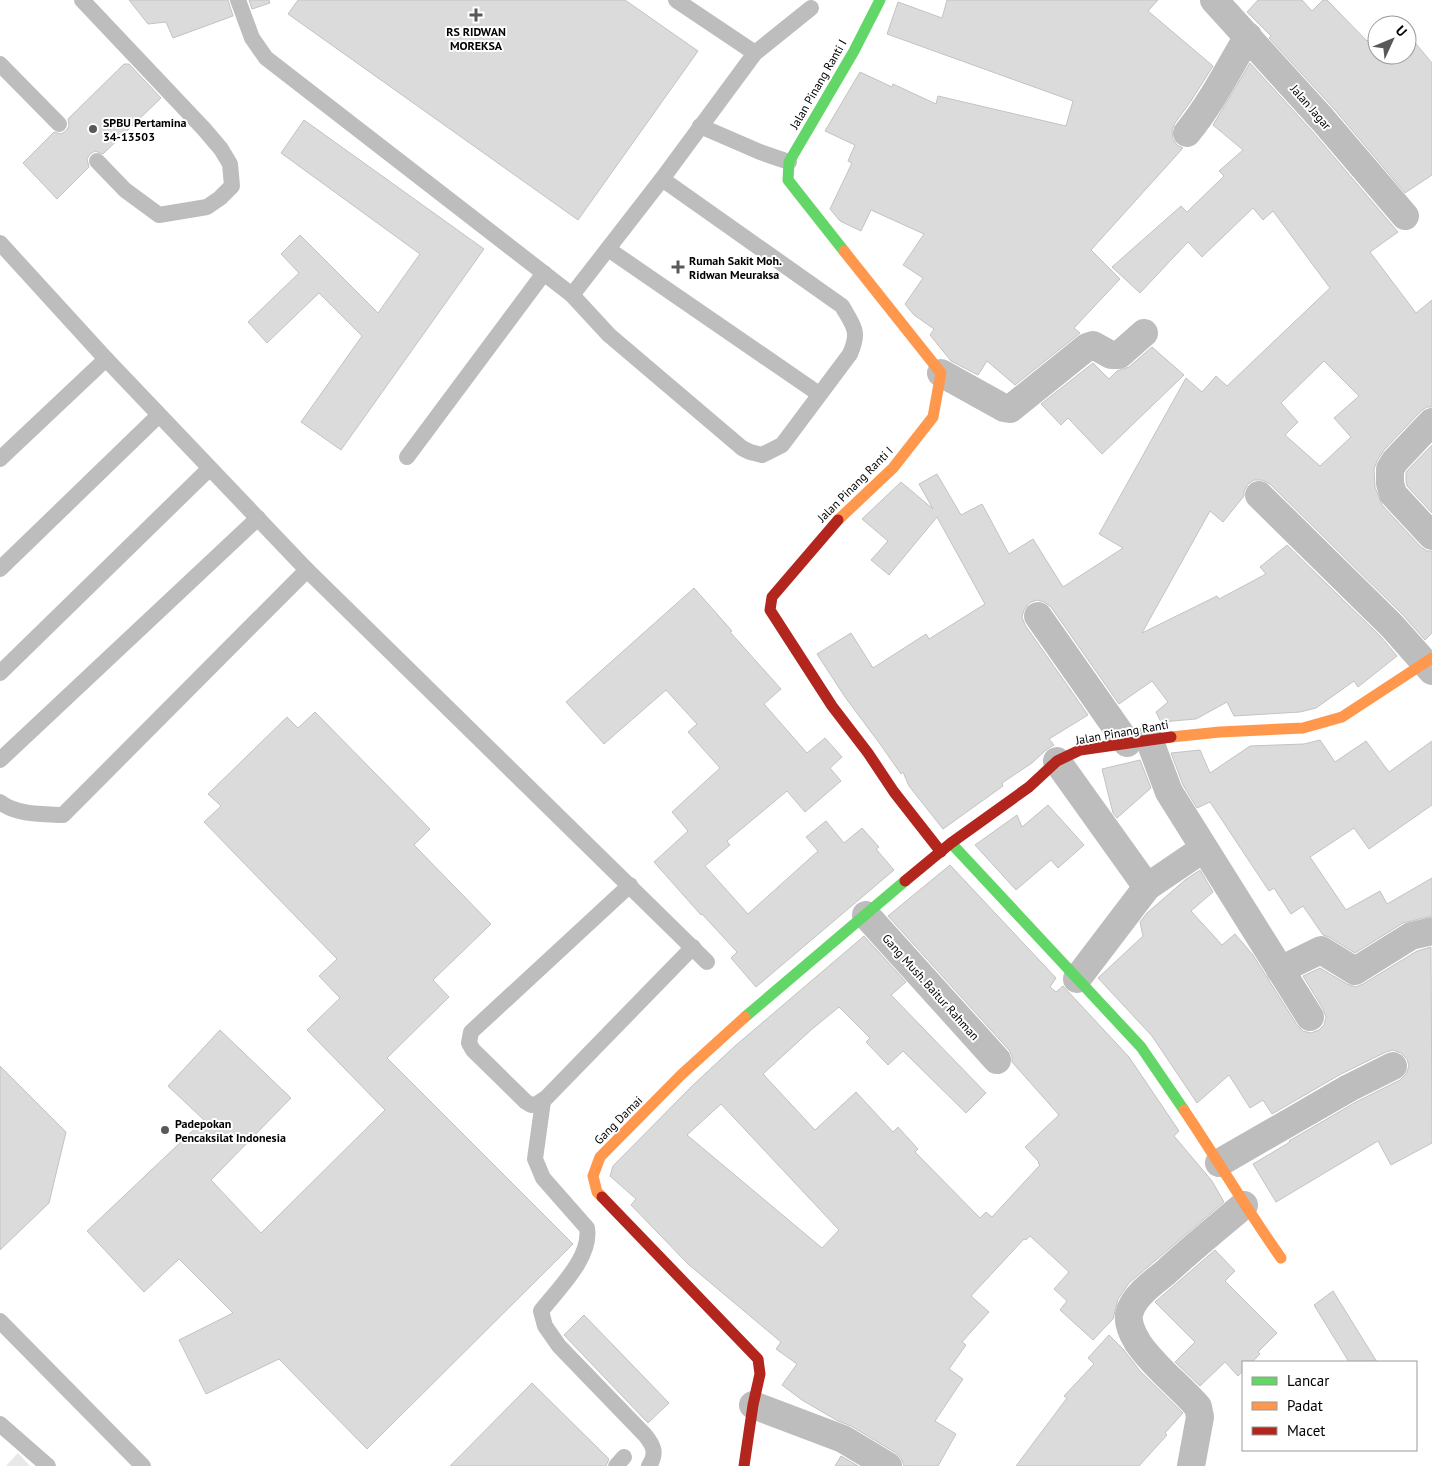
<svg xmlns="http://www.w3.org/2000/svg" width="1432" height="1466" viewBox="0 0 1432 1466" font-family="'PT Sans',sans-serif">
<style>
.green{fill:#e8e8e8}
.building{fill:#dbdbdb;stroke:#c3c3c3;fill-rule:evenodd}
.lines{fill:none;stroke-linecap:round;stroke-linejoin:round}
.lane{stroke:#bdbdbd;stroke-width:16}
.street{stroke:#bdbdbd;stroke-width:28}
.fast{stroke:#63d668;stroke-width:11}
.slow{stroke:#ff974d;stroke-width:11}
.jam{stroke:#b3261e;stroke-width:11}
.poi-dot{fill:#595959;stroke:#fff;stroke-width:2}
.labels{text-anchor:middle;dominant-baseline:central;stroke-width:4;stroke-linejoin:round;paint-order:stroke}
.poi-label{font-size:12px;font-weight:bold;fill:#000;stroke:#fff;text-anchor:start}
.street-label{font-size:12px;fill:#000;stroke:#fff}
</style>
<rect width="100%" height="100%" fill="#fff"/>
<path class="green" d="M18,1453L30,1466H6Z"/>
<g class="building">
<path d="M129,0H228L233,16L173,38L166,22L148,24Z"/>
<path d="M249,0H269L270,3L252,9Z"/>
<path d="M298,0H625L698,51L578,220L288,14Z"/>
<path d="M947,0H1158L1148,11L1213,66L1191,101L1175,123L1172,130L1173,139L1177,145L1183,148L1091,250L1120,279L1074,328L1080,333L1015,385L987,361L978,375L951,361L930,335L934,329L914,315L905,304L923,278L903,265L924,234L871,210L861,231L840,221L830,209L852,163L848,161L855,145L825,131L860,72L892,87L893,84L936,104L938,96L1066,126L1073,101L887,34L898,2L942,18Z"/>
<path d="M1258,0H1302L1312,11L1323,0H1327L1367,41L1377,33V55H1407V33L1432,63V175L1405,193L1335,110L1269,38L1271,36L1247,12Z"/>
<path d="M1250,63L1311,130L1398,232L1370,252L1416,313L1432,300V407H1427L1421,411L1384,450L1377,461L1374,469L1375,487L1382,505L1421,547L1427,551H1432V633L1425,640L1403,615L1270,484L1262,480H1254L1248,484L1244,491V496L1223,522L1210,511L1142,633L1217,596L1219,599L1266,574L1260,567L1287,545L1381,637L1397,656L1358,687L1354,681L1316,708L1300,712L1234,716L1227,702L1196,719L1161,722L1156,712L1168,702L1152,681L1119,704L1051,607L1044,602L1037,600L1029,603L1024,610L1022,617L1025,625L1088,715L1049,739L1054,745L1046,750L1032,763L1002,783L1003,786L943,829L909,786L903,772L901,774L880,744L845,697L817,654L851,633L873,668L926,634L929,639L985,604L937,517L889,575L871,560L888,541L862,519L901,482L933,509L919,484L937,474L961,515L982,504L1009,554L1033,539L1063,587L1123,548L1099,534L1186,378L1202,392L1216,376L1227,386L1330,288L1273,211L1263,220L1253,208L1202,257L1188,242L1140,293L1112,267L1181,206L1187,212L1224,176L1219,171L1243,150L1213,125ZM1324,361L1359,396L1334,418L1351,437L1320,466L1285,435L1298,422L1281,403Z"/>
<path d="M124,64H129L161,98L103,154L95,151L90,154L87,159L89,167L57,199L23,163L54,132L61,134L66,131L69,126L68,119Z"/>
<path d="M304,120L484,249L341,450L301,422L362,336L319,293L267,343L248,322L299,273L281,254L300,235L378,313L420,254L281,153Z"/>
<path d="M1152,347L1184,375L1102,454L1068,418L1061,425L1041,404L1093,363L1109,379L1117,371L1129,367Z"/>
<path d="M1432,445V513L1407,486L1406,481V473L1407,471Z"/>
<path d="M694,588L732,631L730,632L781,689L764,704L807,753L825,738L842,757L830,768L841,781L805,812L787,791L727,841L730,845L705,866L748,914L818,851L806,837L826,821L844,843L862,828L879,847L876,849L894,870L756,987L731,958L737,952L702,914L701,915L654,862L688,831L672,812L720,768L688,732L697,724L666,690L604,744L566,702Z"/>
<path d="M315,712L430,829L414,845L491,924L433,980L449,997L387,1058L573,1244L367,1449L279,1359L206,1394L179,1340L233,1313L179,1259L144,1292L87,1231L204,1120L168,1086L220,1030L291,1098L211,1180L261,1233L385,1110L307,1030L340,998L319,976L337,959L204,822L221,806L208,794L287,717L298,728Z"/>
<path d="M1320,740L1335,762L1366,741L1389,772L1432,741V805L1369,849L1354,828L1310,857L1346,910L1380,891L1387,904L1432,878V916L1403,923L1355,953L1329,937L1323,935L1303,906L1291,914L1274,888L1269,891L1210,802L1197,808L1183,785L1171,753L1200,750L1210,773L1250,746L1304,744Z"/>
<path d="M1140,760L1151,788L1117,818L1113,813L1102,769Z"/>
<path d="M1048,805L1084,845L1058,868L1051,860L1016,890L975,845L1017,815L1022,827Z"/>
<path d="M950,865L1056,978L1050,987L1056,992L1063,986L1129,1057L1179,1131L1174,1136L1212,1181L1224,1202L1129,1283L1118,1299L1113,1319L1093,1340L1060,1310L1067,1301L1054,1289L1069,1272L1030,1236L1026,1240L1024,1239L971,1296L989,1312L962,1342L966,1345L949,1369L963,1379L935,1421L956,1434L938,1466H904L901,1458L896,1453L851,1426L838,1421L802,1400L782,1385L797,1364L776,1349L781,1342L688,1264L631,1205L636,1199L610,1176L613,1166L692,1086L735,1046L864,936L906,982L891,995L986,1093L966,1113L903,1051L888,1065L866,1042L870,1038L839,1007L811,1030L763,1074L815,1130L856,1092L893,1132L898,1127L918,1149L915,1152L980,1218L986,1212L992,1217L1040,1165L1038,1163L1039,1162L1025,1147L1059,1115L1012,1062V1056L1009,1050L888,916ZM721,1104L839,1230L822,1248L687,1135Z"/>
<path d="M1200,870L1213,892L1191,911L1222,945L1235,934L1253,955L1297,1025L1303,1031L1311,1033L1319,1030L1324,1025L1326,1017L1323,1009L1303,976L1320,968L1347,984L1356,987L1363,984L1417,951L1431,947L1432,1143L1391,1165L1378,1141L1276,1202L1253,1164L1290,1142L1289,1141L1356,1102L1400,1080L1406,1074L1409,1066L1407,1059L1401,1053L1393,1050L1386,1052L1341,1074L1272,1114L1263,1100L1250,1108L1229,1075L1197,1103L1152,1036L1098,978L1143,936L1140,922L1147,913L1185,880Z"/>
<path d="M0,1066L66,1132L49,1203L0,1250Z"/>
<path d="M1215,1250L1235,1271L1225,1281L1277,1333L1258,1352L1260,1354L1252,1362H1243V1371L1238,1376L1225,1362L1200,1386L1175,1362L1195,1342L1155,1302Z"/>
<path d="M1333,1291L1377,1362H1349L1314,1305Z"/>
<path d="M584,1315L669,1403L648,1423L564,1335Z"/>
<path d="M1109,1335L1123,1349L1140,1371L1183,1413L1165,1433L1167,1435L1139,1466H1016L1067,1398L1064,1396L1094,1364L1088,1358Z"/>
<path d="M532,1383L609,1459L606,1466H450Z"/>
<path d="M841,1456L858,1466H835Z"/>
</g>
<g class="lines">
<g class="lane">
<path d="M82,0L204,129L221,149L230,164L232,186L220,198L207,207L159,215L125,190L97,161"/>
<path d="M238,0L252,38L266,58L572,295L662,179L755,53L676,0"/>
<path d="M755,53L811,8"/>
<path d="M0,64L59,124"/>
<path d="M700,126L760,152L789,162"/>
<path d="M0,243L106,359L307,570L707,962"/>
<path d="M608,249L819,394"/>
<path d="M572,295L609,335L742,448L750,452L762,455L782,445L850,354C860,331 854,327 842,306L662,179"/>
<path d="M407,457L544,273"/>
<path d="M0,459L106,359"/>
<path d="M0,569L159,415"/>
<path d="M0,673L209,469"/>
<path d="M0,760L258,518"/>
<path d="M0,802C17,815 42,814 63,815L307,570"/>
<path d="M630,885L471,1032L469,1043L473,1050L526,1102L531,1105L537,1104L546,1098L693,947"/>
<path d="M543,1101L535,1159L543,1178L587,1228C592,1257 558,1289 541,1311L545,1326L559,1346L645,1435C654,1446 657,1453 649,1466"/>
<path d="M0,1321L143,1466"/>
<path d="M0,1424L48,1466"/>
<path d="M616,1466L624,1457"/>
</g>
<g class="street">
<path d="M1214,0L1323,120L1405,216"/>
<path d="M1187,133C1212,102 1228,70 1248,36"/>
<path d="M941,373L1004,408L1010,409L1087,347L1093,345L1111,355H1119L1144,333"/>
<path d="M1432,422L1395,461L1390,469V483L1393,494L1432,536"/>
<path d="M1259,495L1392,626L1432,671"/>
<path d="M1038,616L1127,743"/>
<path d="M1149,739L1169,792L1310,1017"/>
<path d="M1057,761L1147,887"/>
<path d="M866,915L997,1060"/>
<path d="M1280,970L1321,950L1355,971L1411,936L1432,931"/>
<path d="M1077,979L1147,887L1203,849"/>
<path d="M1219,1163L1349,1088L1393,1066"/>
<path d="M753,1405L843,1439L888,1466"/>
<path d="M1191,1466L1200,1417L1198,1407C1179,1385 1155,1368 1138,1343C1133,1335 1126,1321 1130,1311C1135,1295 1154,1282 1166,1272C1191,1249 1218,1227 1244,1205"/>
</g>
<g class="fast">
<path d="M844,251L788,180L789,162L854,51L880,0"/>
<path d="M951,843L1141,1047L1184,1110"/>
<path d="M745,1017L905,881"/>
</g>
<g class="slow">
<path d="M838,520L893,468L933,417L941,373L844,251"/>
<path d="M1171,737L1220,732L1303,728L1342,717L1432,658"/>
<path d="M1184,1110C1217,1159 1247,1210 1281,1258"/>
<path d="M602,1197L597,1192L593,1176L600,1157L681,1075L745,1017"/>
</g>
<g class="jam">
<path d="M838,520L772,597L770,610L832,706L868,753L894,792L941,852"/>
<path d="M905,881L951,843L1029,787L1057,761L1080,750L1171,737"/>
<path d="M602,1197L758,1359L760,1374L753,1405L744,1466"/>
</g>
</g>
<g class="poi-dot">
<path d="M473.5 7.5h5v5h5v5h-5v5h-5v-5h-5v-5h5z"/>
<circle cx="93" cy="129" r="5"/>
<path d="M675.5 259.5h5v5h5v5h-5v5h-5v-5h-5v-5h5z"/>
<circle cx="165" cy="1130" r="5"/>
</g>
<g class="labels">
<g class="poi-label">
<text x="476" y="31" text-anchor="middle">RS RIDWAN<tspan x="476" dy="14">MOREKSA</tspan></text>
<text x="103" y="122">SPBU Pertamina<tspan x="103" dy="14">34-13503</tspan></text>
<text x="689" y="260">Rumah Sakit Moh.<tspan x="689" dy="14">Ridwan Meuraksa</tspan></text>
<text x="175" y="1123">Padepokan<tspan x="175" dy="14">Pencaksilat Indonesia</tspan></text>
</g>
<g class="street-label">
<text transform="translate(818 84) rotate(-60)">Jalan Pinang Ranti I</text>
<text transform="translate(1311 107) rotate(49)">Jalan Jagar</text>
<text transform="translate(855 484) rotate(-45)">Jalan Pinang Ranti I</text>
<text transform="translate(1122 732) rotate(-10)">Jalan Pinang Ranti</text>
<text transform="translate(931 987) rotate(48)">Gang Mush. Baitur Rahman</text>
<text transform="translate(618 1120) rotate(-45)">Gang Damai</text>
</g>
</g>
<rect x="1242" y="1361" width="175" height="90" fill="#ffffff" stroke="#999999"/>
<rect x="1252" y="1377" width="25" height="8" fill="#63d668" stroke="#999999"/>
<text x="1287" y="1386" font-size="15" fill="#000000">Lancar</text>
<rect x="1252" y="1402" width="25" height="8" fill="#ff974d" stroke="#999999"/>
<text x="1287" y="1411" font-size="15" fill="#000000">Padat</text>
<rect x="1252" y="1427" width="25" height="8" fill="#b3261e" stroke="#999999"/>
<text x="1287" y="1436" font-size="15" fill="#000000">Macet</text>
<g transform="translate(1392 40) rotate(46)"><circle r="24" fill="#ffffff" stroke="#999999"/>
<path d="M0-4L9 19L0 12L-9 19Z" fill="#595959"/>
<text y="-8" font-size="14" font-weight="bold" text-anchor="middle" fill="#000000">U</text>
</g>
</svg>
